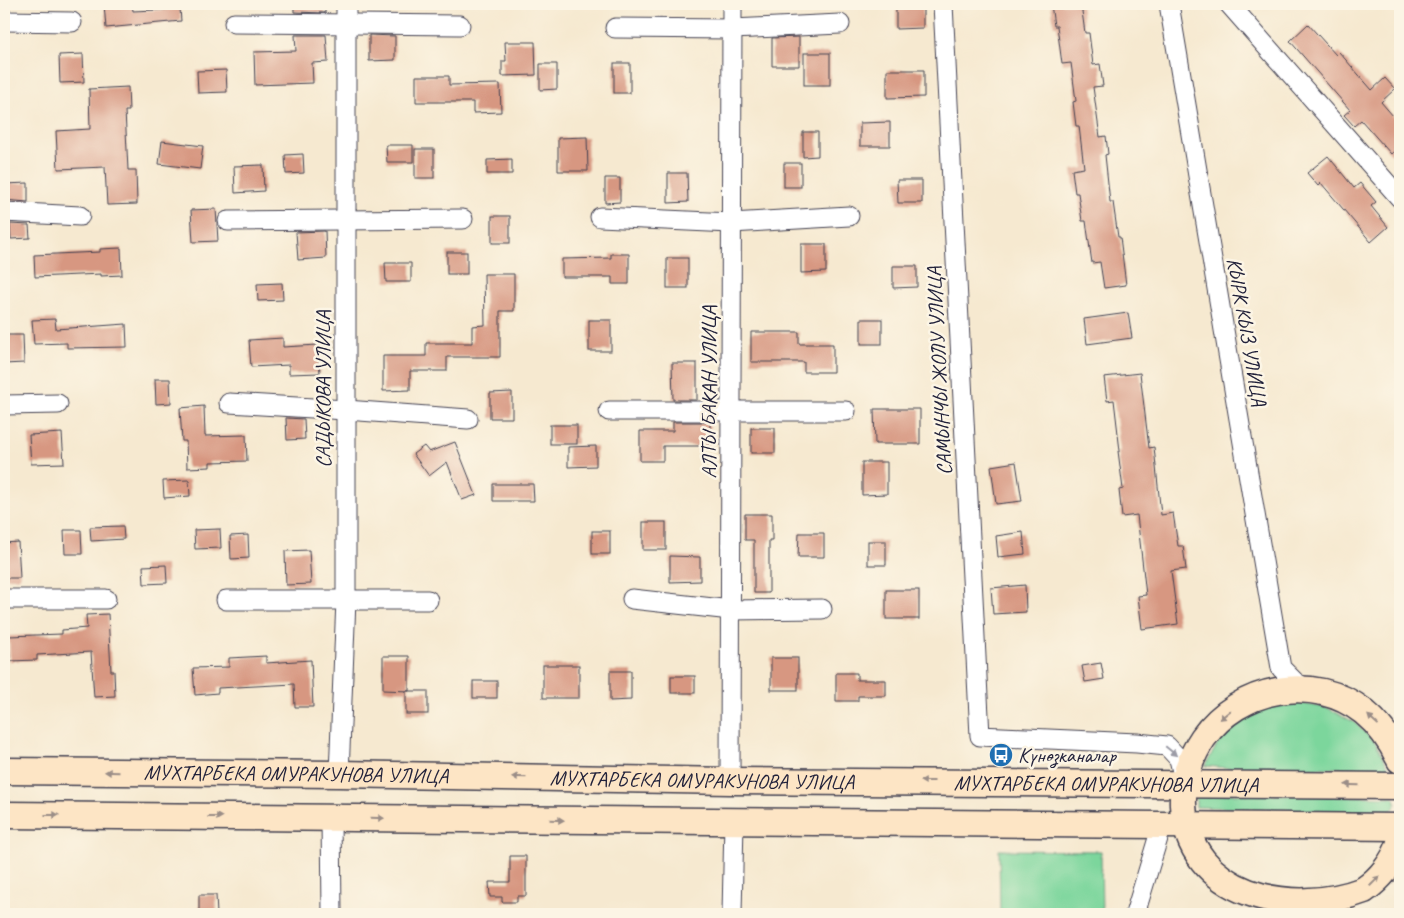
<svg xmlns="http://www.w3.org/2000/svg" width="1404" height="918" viewBox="0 0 1404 918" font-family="Caveat,sans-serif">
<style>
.green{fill:#7cd69c;stroke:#4f7c6c}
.building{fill:#d79781}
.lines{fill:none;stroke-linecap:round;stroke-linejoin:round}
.street-casing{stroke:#424051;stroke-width:21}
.secondary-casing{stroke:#424051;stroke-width:29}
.street{stroke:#fff;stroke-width:19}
.secondary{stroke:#fde5c5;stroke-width:26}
.oneway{fill:#9a8d87}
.oneway2{fill:#9c9ca7}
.labels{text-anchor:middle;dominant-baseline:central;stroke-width:5;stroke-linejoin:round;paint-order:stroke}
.street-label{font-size:21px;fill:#22223b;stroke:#fcf5e5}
.poi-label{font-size:21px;fill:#22223b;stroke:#fcf5e5;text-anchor:start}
</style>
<rect width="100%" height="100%" fill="#fcf5e5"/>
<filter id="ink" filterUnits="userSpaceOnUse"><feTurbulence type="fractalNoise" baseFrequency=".02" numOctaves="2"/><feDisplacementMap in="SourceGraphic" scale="10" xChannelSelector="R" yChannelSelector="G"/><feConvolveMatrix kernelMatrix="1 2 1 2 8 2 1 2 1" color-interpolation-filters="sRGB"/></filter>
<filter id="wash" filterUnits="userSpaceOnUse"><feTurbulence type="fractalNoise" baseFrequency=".0096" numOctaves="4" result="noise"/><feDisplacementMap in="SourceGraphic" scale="20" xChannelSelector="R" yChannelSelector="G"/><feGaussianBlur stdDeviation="1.12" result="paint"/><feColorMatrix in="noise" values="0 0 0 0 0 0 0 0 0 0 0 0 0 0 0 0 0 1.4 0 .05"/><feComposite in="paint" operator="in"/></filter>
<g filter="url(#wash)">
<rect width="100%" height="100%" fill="#f6e9d0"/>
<g class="green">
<path d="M1298,703L1328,708L1354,722L1375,742L1389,768H1228L1205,766L1220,740L1242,720L1268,707Z"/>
<path d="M1196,793L1394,797C1398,803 1396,806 1391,811L1372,812L1196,807Z"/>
<path d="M999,850L1101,851L1102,914L1000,913Z"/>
</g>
<g id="blocks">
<g class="building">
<path d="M104,4H132L133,11L180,9L181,21L106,28Z"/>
<path d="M294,4H325V13L294,12Z"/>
<path d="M896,4H923V28L896,29Z"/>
<path d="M1051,4H1081L1085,33H1089L1093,65L1100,64L1103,86L1093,87L1100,137L1106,136L1108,154L1105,155L1110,202H1113L1118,237H1120L1126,285L1104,288L1100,262L1092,263L1086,221H1082L1078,193H1075L1072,170L1084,168L1079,126H1076L1073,102L1076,101L1071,63L1062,64L1057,26H1054Z"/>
<path d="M1308,24L1336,55L1339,52L1372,90L1385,78L1395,89L1381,102L1400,124V146L1391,154L1361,120L1354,126L1344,115L1350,110L1290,41Z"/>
<path d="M295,35H326L328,62L312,63L313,83L255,85L254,52L296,51Z"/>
<path d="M369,35L395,36V60L369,61Z"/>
<path d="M799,37V66H772V38Z"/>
<path d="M505,42H535L536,75L502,76V61H506Z"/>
<rect x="804" y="53" width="26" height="32"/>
<path d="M83,54L84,82L60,83L59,55Z"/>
<rect x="614" y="63" width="16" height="30"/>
<path d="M540,64H557V89L540,90Z"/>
<path d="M226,70L227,92L198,93L197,71Z"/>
<path d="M887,70H924V97L887,98Z"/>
<path d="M416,76H449V85L500,84L501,112L473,113V102H416Z"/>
<path d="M128,87L129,111H125L128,170H136L137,204L107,205L105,167L58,169L56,131L90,129L89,89Z"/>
<path d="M890,122V146H860V123Z"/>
<path d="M803,132H818V156L803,157Z"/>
<path d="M587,137L588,171H558V138Z"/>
<path d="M162,141L203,146L200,169L159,164Z"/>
<path d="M386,145H413V162H387Z"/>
<rect x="415" y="149" width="19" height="29"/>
<path d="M303,154L304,173L286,174L285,155Z"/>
<path d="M1328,156L1354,188L1360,183L1376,202L1371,206L1388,227L1371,242L1321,183L1318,186L1307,173Z"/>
<path d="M512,159V174H487V160Z"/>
<rect x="784" y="163" width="17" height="24"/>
<path d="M263,165L264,191L235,193L234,166Z"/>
<path d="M668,173H687L688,202L668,203Z"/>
<path d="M605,178H620V202L605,203Z"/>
<path d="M897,180H922V203H898Z"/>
<path d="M28,183V202L4,200V184Z"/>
<path d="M216,209L218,241L193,242L191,210Z"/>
<rect x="492" y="216" width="18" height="27"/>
<path d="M10,224L29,225L30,238L11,239Z"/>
<path d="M325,231L326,258L298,260L296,232Z"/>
<path d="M801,244H826V272L801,273Z"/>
<path d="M121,248L122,275L101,276V274L35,277L34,255L100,252V249Z"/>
<rect x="447" y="252" width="20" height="22"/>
<path d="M611,254H629V284H612V277H562V259L611,258Z"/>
<rect x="667" y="258" width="21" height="30"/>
<path d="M385,263H411V282H386Z"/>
<path d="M893,266H917V287L893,288Z"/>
<path d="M484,274H514V311H500V357H447V371H410V390L383,391V356H426V343H472V326L485,325Z"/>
<path d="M282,283L283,300L258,301L257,284Z"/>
<path d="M1128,313L1132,338L1087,344L1084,319Z"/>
<path d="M55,319L56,329L126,324L127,347L67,348V343L34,344L32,320Z"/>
<rect x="861" y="319" width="21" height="25"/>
<rect x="589" y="320" width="22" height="31"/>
<path d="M751,332H799V344H833V372H804V362H751Z"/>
<path d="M4,335H23L24,363L4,364Z"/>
<path d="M283,338V347L318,345L320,373L289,374V365L251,367L249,340Z"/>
<path d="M672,363H697V400H673Z"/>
<path d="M1140,373L1149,448L1154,447L1161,515L1173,513L1178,546H1183L1186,569L1171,571L1178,624L1142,629L1138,596L1146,595L1137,515L1122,517L1119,490L1123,489L1118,451H1120L1114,400L1107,401L1104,377Z"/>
<path d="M155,379H170L171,403L156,404Z"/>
<path d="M512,392V418H490V393Z"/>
<path d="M204,406L205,436L246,435L247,461L210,462V467L187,468L186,441H182L180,408Z"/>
<path d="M874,409H920V444H875Z"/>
<path d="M286,418L304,419L305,439L287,440Z"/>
<path d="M673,422H710V446H663V461H640V431H673Z"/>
<rect x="550" y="425" width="27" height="19"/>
<rect x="751" y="428" width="24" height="25"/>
<path d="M62,433L64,463L31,464L29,435Z"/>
<path d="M455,442L476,495L462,500L447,462L429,476L413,454L424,446L429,452Z"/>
<path d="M596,446V466L568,467V447Z"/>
<path d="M862,462H887V494L862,495Z"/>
<path d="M1016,462L1022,501L996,504L991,466Z"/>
<path d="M189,480L190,496L164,498L163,481Z"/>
<path d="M493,484H533L534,501H493Z"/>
<path d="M745,514H772V540H769V593H754V540H745Z"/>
<rect x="643" y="522" width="23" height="28"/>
<path d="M123,526L124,539L91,541L90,527Z"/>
<path d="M220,529L221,548L195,549L194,530Z"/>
<path d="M64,530H81L82,554H65Z"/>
<rect x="592" y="531" width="18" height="23"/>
<path d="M1023,532L1025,554L998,557L996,536Z"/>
<path d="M799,533H824V557H798Z"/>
<path d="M248,535L249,558L231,559L230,536Z"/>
<rect x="868" y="541" width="18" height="24"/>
<path d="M18,542L20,578H4V543Z"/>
<path d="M309,550L311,584L286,585L285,551Z"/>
<path d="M670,556L700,557V581L670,582Z"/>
<path d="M166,565L167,583L144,584L143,566Z"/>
<path d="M1025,585L1026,612L993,614L991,588Z"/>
<rect x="886" y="590" width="33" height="29"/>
<path d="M108,614L111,671H114L115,696L94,697L91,652L37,655V660L10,661L9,636L62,634V630L87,628L86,615Z"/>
<path d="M266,656V663L311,660L313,707H295L294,684L218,688V693L195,695L193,668L229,667V658Z"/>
<path d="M383,656H409V691L383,690Z"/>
<rect x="771" y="658" width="27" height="32"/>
<path d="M1101,663L1104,679L1085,682L1082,666Z"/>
<rect x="543" y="665" width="36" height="33"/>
<path d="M610,671H631V700L610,701Z"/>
<path d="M836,673H857V680H886V696H858V701H836Z"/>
<rect x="671" y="676" width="24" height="17"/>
<rect x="473" y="681" width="24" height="17"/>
<rect x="406" y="691" width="22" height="23"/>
<path d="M510,856H526V896H517V902H502V897H490L489,882H510Z"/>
<path d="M199,895H216L217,914H199Z"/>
</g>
</g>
</g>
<g filter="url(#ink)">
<use href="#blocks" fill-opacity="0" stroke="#424051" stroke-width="1"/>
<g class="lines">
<g class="street-casing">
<g id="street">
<path d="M943,4L980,736L1137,743L1167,746L1179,759L1184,780"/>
<path d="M1169,4L1281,668L1295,682L1310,691"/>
<path d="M1229,4L1400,198"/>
<path d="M4,21L72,22"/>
<path d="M234,23L460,25"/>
<path d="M615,28L732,29L840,24"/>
<path d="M4,212L80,216"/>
<path d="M600,217L731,223L849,216"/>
<path d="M228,221L463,219"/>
<path d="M229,403L346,410L468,419"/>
<path d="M4,405L58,404"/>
<path d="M609,411H846"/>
<path d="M4,599H106"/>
<path d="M632,599L731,610L822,609"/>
<path d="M226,600H428"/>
<path d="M339,774L346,600V4"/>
<path d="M730,781L732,4"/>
<path d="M331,818L332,914"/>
<path d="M732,914L734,822"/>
<path d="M1135,914L1162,825"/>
</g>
</g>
<g class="secondary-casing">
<g id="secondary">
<path d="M1400,760C1391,741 1380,725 1364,712C1314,672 1239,687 1203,738C1190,757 1182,782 1183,805C1188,896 1291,918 1364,890C1380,879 1394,862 1400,843"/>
<path id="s1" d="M4,771L339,774L730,781L1400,786"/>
<path d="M4,815L1400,827"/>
</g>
</g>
<use href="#street" class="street"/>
<use href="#secondary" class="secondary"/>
</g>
<defs><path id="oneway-solid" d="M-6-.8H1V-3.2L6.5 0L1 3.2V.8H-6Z" transform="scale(1.25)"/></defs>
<g class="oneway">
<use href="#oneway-solid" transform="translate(1225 715) rotate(141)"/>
<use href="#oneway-solid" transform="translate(1373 720) rotate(-137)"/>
<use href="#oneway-solid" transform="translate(112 772) rotate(-179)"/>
<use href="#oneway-solid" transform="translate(519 777) rotate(-179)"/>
<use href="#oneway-solid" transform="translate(927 781) rotate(-180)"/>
<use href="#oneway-solid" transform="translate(1352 785) rotate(-179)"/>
<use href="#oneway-solid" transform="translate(52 815)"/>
<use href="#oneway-solid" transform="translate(215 817)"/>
<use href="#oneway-solid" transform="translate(377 818) rotate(1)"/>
<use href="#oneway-solid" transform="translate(557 820) rotate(1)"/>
<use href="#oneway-solid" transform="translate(1375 881) rotate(-45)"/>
</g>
<use class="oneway2" href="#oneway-solid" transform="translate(1171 751) rotate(40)"/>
</g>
<defs>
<g id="bus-disc" transform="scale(1.25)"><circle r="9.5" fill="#1f6fb2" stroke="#fcf5e5"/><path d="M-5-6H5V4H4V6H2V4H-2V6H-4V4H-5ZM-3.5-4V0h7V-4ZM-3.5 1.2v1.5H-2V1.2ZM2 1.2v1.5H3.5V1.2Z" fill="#fff"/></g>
</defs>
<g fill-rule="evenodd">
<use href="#bus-disc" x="1001" y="755"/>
</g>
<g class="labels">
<g class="street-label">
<text transform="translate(1247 332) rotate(80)">КЫРК КЫЗ УЛИЦА</text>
<text transform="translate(939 371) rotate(-93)">САМЫНЧЫ ЖОЛУ УЛИЦА</text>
<text transform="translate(323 389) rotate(-90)">САДЫКОВА УЛИЦА</text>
<text transform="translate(709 392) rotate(-90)">АЛТЫ БАКАН УЛИЦА</text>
<text stroke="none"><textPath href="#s1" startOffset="292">МУХТАРБЕКА ОМУРАКУНОВА УЛИЦА</textPath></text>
<text stroke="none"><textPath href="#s1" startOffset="698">МУХТАРБЕКА ОМУРАКУНОВА УЛИЦА</textPath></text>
<text stroke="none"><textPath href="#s1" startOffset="1102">МУХТАРБЕКА ОМУРАКУНОВА УЛИЦА</textPath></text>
</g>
<g class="poi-label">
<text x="1018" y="755">Күнөзканалар</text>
</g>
</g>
<rect width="1404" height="918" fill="none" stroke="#fcf5e5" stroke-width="20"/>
</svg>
